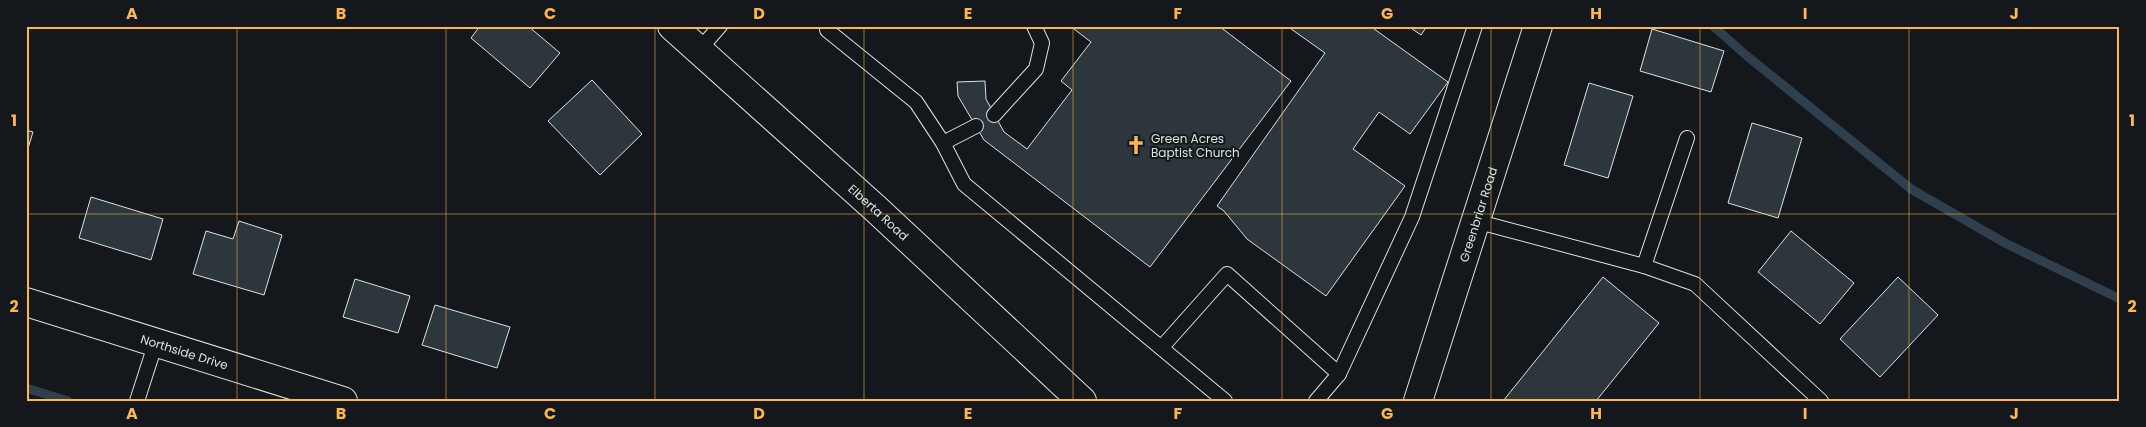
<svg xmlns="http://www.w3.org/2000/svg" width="2146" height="427" viewBox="0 0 2146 427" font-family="Poppins,sans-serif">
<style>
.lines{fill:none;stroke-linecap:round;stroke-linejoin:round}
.stream{stroke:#2f3f4d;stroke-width:9}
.building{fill:#2c363c;stroke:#d8e6dc}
.lane-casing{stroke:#d8e6dc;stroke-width:16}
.street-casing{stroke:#d8e6dc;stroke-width:30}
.secondary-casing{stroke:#d8e6dc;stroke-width:30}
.lane{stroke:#14181c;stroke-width:14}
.street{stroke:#14181c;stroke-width:28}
.secondary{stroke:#14181c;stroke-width:28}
.grid{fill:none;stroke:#ffb74d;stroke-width:1;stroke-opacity:0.55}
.labels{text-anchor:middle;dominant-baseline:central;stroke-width:4;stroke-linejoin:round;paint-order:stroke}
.poi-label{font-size:12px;fill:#d8e6dc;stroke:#14181c;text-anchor:start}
.street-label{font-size:12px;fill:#d8e6dc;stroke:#14181c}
.neatline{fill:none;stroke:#ffb74d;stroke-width:2}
.grid-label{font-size:16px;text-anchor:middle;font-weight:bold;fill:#ffb74d}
</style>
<rect width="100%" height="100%" fill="#14181c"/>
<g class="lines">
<g class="stream">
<path d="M1713,26L1747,56L1911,189L2005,243L2120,299"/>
<path d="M26,388L68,401"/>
</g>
</g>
<g class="building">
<path d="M480,26H528L560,53L530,88L471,38Z"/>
<path d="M1070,26H1219L1291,81L1150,267L984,140L958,96L957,82L985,81L986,99L1004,132L1027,149L1072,90L1061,81L1091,42Z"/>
<path d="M1287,26H1370L1448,82L1410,134L1379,112L1353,149L1405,186L1326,296L1247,239L1224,211L1217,206L1325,53Z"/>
<path d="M1408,26H1427L1421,35Z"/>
<path d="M1652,29L1724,51L1711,92L1640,71Z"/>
<path d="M592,80L642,134L600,175L548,121Z"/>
<path d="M1589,83L1633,96L1608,178L1564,165Z"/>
<path d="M1752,123L1802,138L1778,218L1728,203Z"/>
<path d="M26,130L33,132L26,155Z"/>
<path d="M91,197L163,219L151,260L79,238Z"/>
<path d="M239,221L282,235L264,295L193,274L206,231L233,239Z"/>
<path d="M1791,231L1854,283L1820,324L1758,272Z"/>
<path d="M1603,277L1659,323L1596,401H1503Z"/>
<path d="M1898,277L1938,315L1880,377L1840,339Z"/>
<path d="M355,279L410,296L398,333L343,317Z"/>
<path d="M435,305L510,327L497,368L422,345Z"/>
</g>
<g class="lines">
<g class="lane-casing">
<g id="lane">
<path d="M827,30L916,102L943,143L964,184L1225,401"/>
<path d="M699,50L720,26"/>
<path d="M994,115L1036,69L1042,43L1034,26"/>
<path d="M943,143L976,126"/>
<path d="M1475,221L1644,266L1695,284L1821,401"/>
<path d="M1644,266L1687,138"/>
<path d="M1162,347L1227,274L1339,374"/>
<path d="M137,401L156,342"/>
<path d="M1316,401L1339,374L1412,217L1475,26"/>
</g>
</g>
<g class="street-casing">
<g id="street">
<path id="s1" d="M26,302L343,401"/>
<path id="s2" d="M1418,401L1538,26"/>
</g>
</g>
<g class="secondary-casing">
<g id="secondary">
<path id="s3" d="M672,26L876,209L1082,401"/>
</g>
</g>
<use href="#lane" class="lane"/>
<use href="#street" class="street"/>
<use href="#secondary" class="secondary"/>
</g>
<path class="grid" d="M237,26V401M446,26V401M655,26V401M864,26V401M1073,26V401M1282,26V401M1491,26V401M1700,26V401M1909,26V401M26,214H2120"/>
<defs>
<g id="church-bare" transform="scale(1.5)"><path d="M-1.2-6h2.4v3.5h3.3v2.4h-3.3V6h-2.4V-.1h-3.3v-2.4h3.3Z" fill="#ffb74d" stroke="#14181c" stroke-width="2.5" paint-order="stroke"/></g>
</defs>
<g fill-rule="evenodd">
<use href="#church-bare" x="1136" y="145"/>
</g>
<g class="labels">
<g class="poi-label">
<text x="1151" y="138">Green Acres<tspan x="1151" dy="14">Baptist Church</tspan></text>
</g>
<g class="street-label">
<text stroke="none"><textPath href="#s3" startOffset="278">Elberta Road</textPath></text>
<text stroke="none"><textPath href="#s2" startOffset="196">Greenbriar Road</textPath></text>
<text stroke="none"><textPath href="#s1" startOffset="166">Northside Drive</textPath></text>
</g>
</g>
<rect width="2146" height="427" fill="none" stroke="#14181c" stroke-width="55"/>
<rect x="28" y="28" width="2090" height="372" class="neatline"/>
<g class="grid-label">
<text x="132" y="19">A</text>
<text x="341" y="19">B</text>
<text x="550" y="19">C</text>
<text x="759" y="19">D</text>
<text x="968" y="19">E</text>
<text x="1178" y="19">F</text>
<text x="1387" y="19">G</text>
<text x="1596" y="19">H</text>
<text x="1805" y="19">I</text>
<text x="2014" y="19">J</text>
<text x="14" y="126">1</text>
<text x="2132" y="126">1</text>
<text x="14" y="312">2</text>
<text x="2132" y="312">2</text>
<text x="132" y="419">A</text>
<text x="341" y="419">B</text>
<text x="550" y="419">C</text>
<text x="759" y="419">D</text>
<text x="968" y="419">E</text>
<text x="1178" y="419">F</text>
<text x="1387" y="419">G</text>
<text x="1596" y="419">H</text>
<text x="1805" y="419">I</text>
<text x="2014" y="419">J</text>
</g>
</svg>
